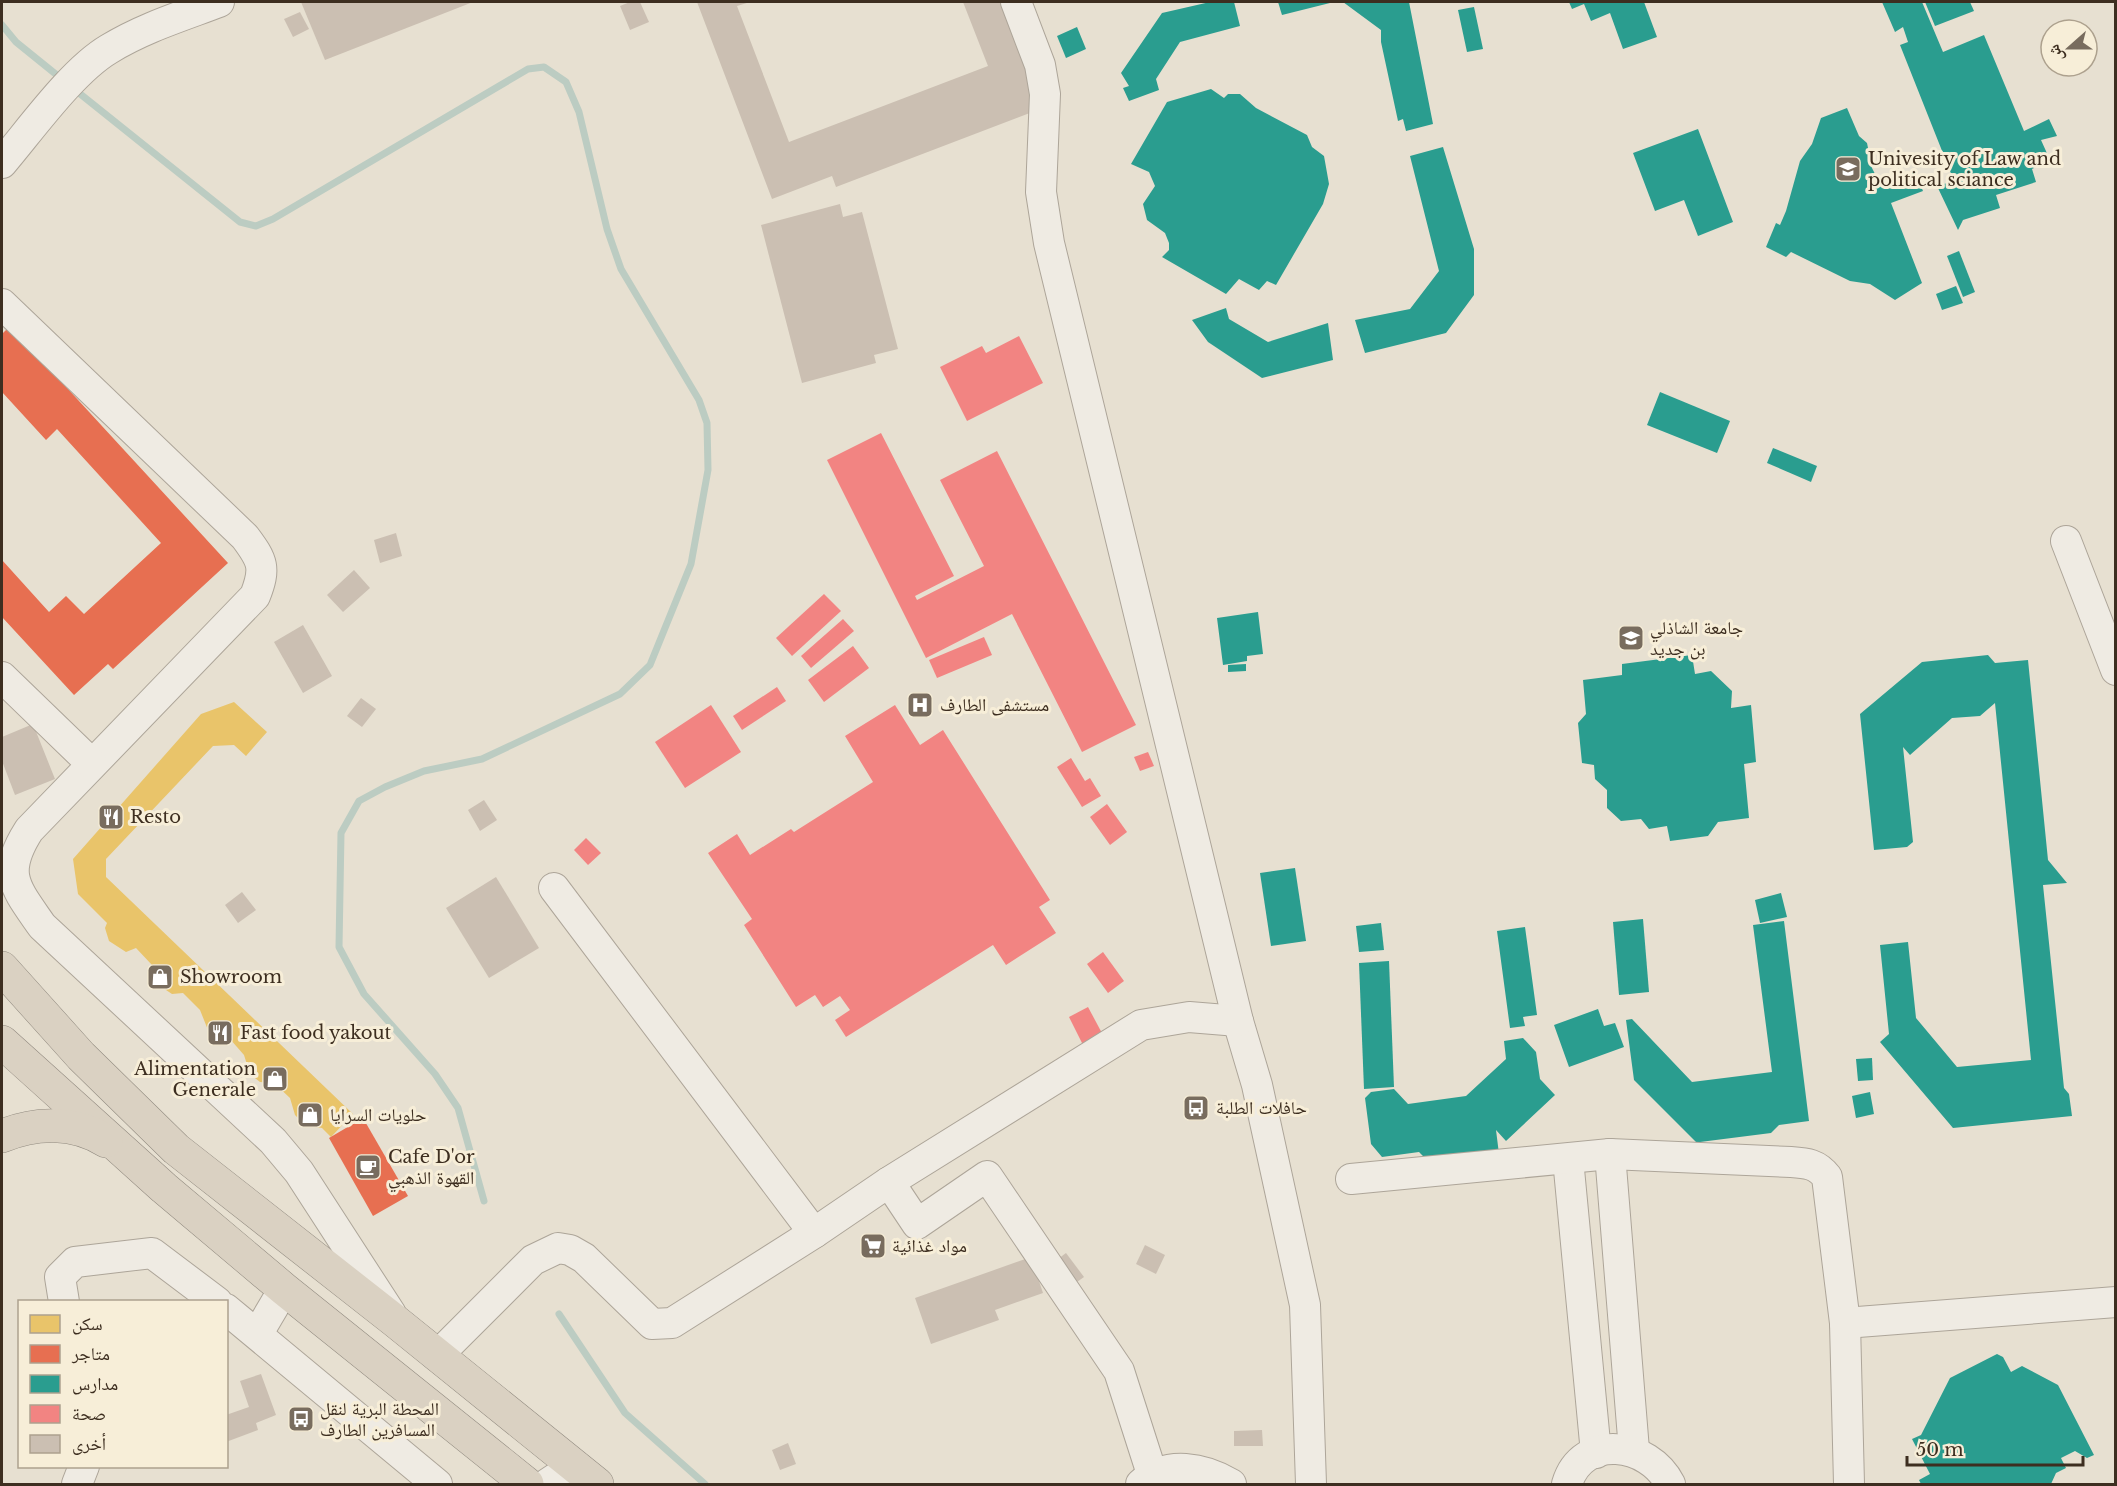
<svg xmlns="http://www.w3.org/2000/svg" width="2117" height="1486" viewBox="0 0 2117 1486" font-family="'Libre Baskerville','Noto Naskh Arabic',serif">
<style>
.homes{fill:#e9c46a}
.shops{fill:#e76f51}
.schools{fill:#2a9d8f}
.health{fill:#f28482}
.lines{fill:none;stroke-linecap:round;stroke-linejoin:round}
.stream{stroke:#bcccc2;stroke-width:7}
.building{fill:#cbbfb2}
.minor-casing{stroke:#ada599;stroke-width:32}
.highway-casing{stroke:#928b80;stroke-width:34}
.minor{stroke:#efebe3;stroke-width:30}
.highway{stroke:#dad1c2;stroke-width:33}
.labels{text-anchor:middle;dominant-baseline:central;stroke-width:6;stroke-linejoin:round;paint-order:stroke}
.poi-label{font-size:18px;fill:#3d2e20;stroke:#f7eed8;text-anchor:start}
</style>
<rect width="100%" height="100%" fill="#e7e0d1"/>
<path class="homes" d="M234,702L267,732L246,756L234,745L213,746L106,859V877L353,1114L331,1137L322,1128L305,1125L295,1115L290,1098L274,1083L260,1082L250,1074L244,1055L230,1039L220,1042L210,1035L200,1010L183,993L172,994L160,986L152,965L136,948L126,952L109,941L105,928L107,923L78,894L73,859L201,714Z"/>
<g class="shops">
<path d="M10,326L228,563L113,669L108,664L74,695L2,617V560L49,612L66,596L84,614L161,543L57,429L46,440L2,392V334Z"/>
<path d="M363,1118L408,1196L373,1216L329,1138Z"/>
</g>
<g class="schools">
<path d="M1210,2H1234L1240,26L1180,42L1156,79L1159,90L1129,101L1123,88L1129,86L1121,73L1162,13Z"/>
<path d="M1278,2H1334L1282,15Z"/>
<path d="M1343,2H1409L1433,124L1406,131L1403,119L1398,121L1381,42V30Z"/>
<path d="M1569,2H1644L1657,37L1623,49L1610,13L1591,21L1584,4L1572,9Z"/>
<path d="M1882,2H1922L1943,52L1984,35L2024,131L2049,119L2057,136L2041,140L2050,160L2032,169L2036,182L1996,195L2000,208L1963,220L1958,230L1937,186L1954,181L1900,45L1908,42L1903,27L1895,32Z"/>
<path d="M1925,2H1970L1974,11L1935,26Z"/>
<path d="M1474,7L1483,49L1467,52L1458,10Z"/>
<path d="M1077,27L1086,49L1066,58L1057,36Z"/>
<path d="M1211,89L1224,98L1228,94H1240L1256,108L1307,135L1312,147L1324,156L1329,184L1323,204L1276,285L1267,281L1259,290L1239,279L1226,294L1162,257L1169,250V243L1165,233L1147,220L1143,204L1155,186L1149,172L1131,164L1167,102Z"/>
<path d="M1847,108L1859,136L1867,143L1872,168L1881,186L1915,172L1923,191L1891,203L1922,283L1895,300L1870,284L1850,281L1791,252L1786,257L1766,247L1776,223L1780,225L1786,211L1800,161L1812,144L1821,118Z"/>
<path d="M1698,129L1733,222L1698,236L1684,200L1655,211L1633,153Z"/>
<path d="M1443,147L1474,249V295L1446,333L1365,353L1355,320L1410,309L1439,271L1410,156Z"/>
<path d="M1959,251L1975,292L1963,297L1947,256Z"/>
<path d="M1956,286L1963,303L1942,310L1936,294Z"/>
<path d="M1226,308L1229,319L1268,342L1328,323L1333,360L1262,378L1208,342L1192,320Z"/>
<path d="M1660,392L1730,421L1717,453L1647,425Z"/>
<path d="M1773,448L1817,466L1811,482L1767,463Z"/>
<path d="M1258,612L1263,654L1247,656V661L1223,665L1217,618Z"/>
<path d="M1692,655L1695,674L1711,671L1732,691L1731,708L1751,705L1756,762L1744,764L1749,818L1718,822L1708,836L1670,841L1667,826L1649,829L1641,819L1621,821L1607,808V790L1595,779L1594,765L1582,763L1578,723L1586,714L1583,680L1622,675V664Z"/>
<path d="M1988,655L1995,663L2028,660L2048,860L2067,883L2043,885L2064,1088L2069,1094L2072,1116L1953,1128L1880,1042L1889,1034L1880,945L1908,942L1916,1018L1957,1067L2031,1060L1995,703L1980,716L1952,718L1910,755L1903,747L1913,842L1907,847L1874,850L1860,714L1922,662Z"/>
<path d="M1246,664V671L1228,672V665Z"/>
<path d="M1295,868L1306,941L1271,946L1260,873Z"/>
<path d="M1781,893L1787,917L1760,923L1755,900Z"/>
<path d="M1643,919L1649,992L1619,995L1613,922Z"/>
<path d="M1784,921L1809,1121L1779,1125L1771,1133L1700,1142L1698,1144L1634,1080L1626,1020L1632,1019L1692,1082L1772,1072L1753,925Z"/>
<path d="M1381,923L1384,950L1359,952L1356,926Z"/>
<path d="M1525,927L1537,1015L1523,1017L1525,1026L1510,1028L1497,931Z"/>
<path d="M1389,961L1394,1087L1364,1089L1359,963Z"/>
<path d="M1598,1009L1604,1026L1615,1023L1624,1047L1569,1067L1554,1025Z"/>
<path d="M1523,1038L1536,1052L1540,1079L1555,1095L1506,1141L1496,1130L1499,1154L1431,1164L1419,1152L1382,1157L1371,1144L1365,1098L1371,1092L1394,1089L1408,1104L1466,1096L1506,1059L1504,1041Z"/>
<path d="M1872,1058L1873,1080L1858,1081L1856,1059Z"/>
<path d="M1870,1092L1874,1114L1856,1118L1852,1096Z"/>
<path d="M1997,1354L2003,1357L2011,1372L2022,1366L2058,1385L2094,1455L2087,1458L2075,1451L2061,1458L2066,1468L2056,1473L2051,1484H1921L1919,1480L1930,1474L1912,1439L1921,1435L1950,1378Z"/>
</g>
<g class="health">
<path d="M1019,336L1043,383L967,421L940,367L982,346L986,353Z"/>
<path d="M881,433L954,576L915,596L917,600L984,566L940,480L997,451L1136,725L1082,752L1012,614L926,658L827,460Z"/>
<path d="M824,594L841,611L792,656L776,638Z"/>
<path d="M843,619L854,631L811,668L801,656Z"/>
<path d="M984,637L992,655L937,678L929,660Z"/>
<path d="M853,646L869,668L824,702L808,680Z"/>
<path d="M777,687L786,701L742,730L733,716Z"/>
<path d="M711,705L741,752L685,788L655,742Z"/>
<path d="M895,705L920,745L943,730L1050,900L1039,907L1056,933L1006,965L993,945L846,1037L835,1020L850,1010L840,996L823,1007L815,995L796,1007L744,925L752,919L708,853L737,834L750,855L791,829L794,832L873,782L845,736Z"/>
<path d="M1148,752L1154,766L1140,771L1134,757Z"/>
<path d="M1071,758L1085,781L1090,778L1101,796L1082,807L1057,767Z"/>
<path d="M1107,804L1127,832L1110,845L1090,817Z"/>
<path d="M586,838L601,853L588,865L574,850Z"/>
<path d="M1103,952L1124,981L1108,993L1087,964Z"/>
<path d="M1088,1007L1103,1035L1083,1045L1069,1017Z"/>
</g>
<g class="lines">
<g class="stream">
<path d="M2,25L16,42L63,80"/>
<path d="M74,89L240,222L256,226L273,219L528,69L544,67L566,82L579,112L607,229L621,269L699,400L707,423L708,470L691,564L650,665L620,694L482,759L424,771L385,787L359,801L341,833L339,947L364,994L435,1074L458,1108L484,1201"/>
<path d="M559,1314L625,1413L705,1484"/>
</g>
</g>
<g class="building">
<path d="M301,2H473L325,60Z"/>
<path d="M630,2H640L649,22L630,30L620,6Z"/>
<path d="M697,2H750L737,6L789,142L988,66L963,2H1002L1043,108L836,187L832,176L772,199Z"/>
<path d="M300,12L309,29L293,37L284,19Z"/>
<path d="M840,204L843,217L862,212L898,349L874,355L876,363L802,383L761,225Z"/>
<path d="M396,533L402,556L380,563L374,540Z"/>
<path d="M354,570L370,588L343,612L327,595Z"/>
<path d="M303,625L332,676L303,693L274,642Z"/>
<path d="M361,698L376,709L362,727L347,716Z"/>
<path d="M33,724L55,779L15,795L2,761V737Z"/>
<path d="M484,800L497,820L480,831L468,810Z"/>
<path d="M496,877L539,948L489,978L446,908Z"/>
<path d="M242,892L256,910L238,923L225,905Z"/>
<path d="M1145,1245L1165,1255L1156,1274L1136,1264Z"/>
<path d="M1066,1253L1084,1277L1067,1289L1050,1265Z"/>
<path d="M1031,1257L1043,1293L995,1310L999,1320L931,1344L915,1298Z"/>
<path d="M261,1374L276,1415L256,1423L258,1430L226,1442V1415L249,1407L240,1381Z"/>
<path d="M1262,1430L1263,1446H1234V1431Z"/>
<path d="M788,1443L796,1464L780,1470L772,1450Z"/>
</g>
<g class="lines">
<g class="minor-casing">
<g id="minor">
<path d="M1016,2L1040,65L1045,94L1041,192L1049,243L1238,1021L1257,1085L1305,1305L1311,1484"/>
<path d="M2,163C31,129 72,71 109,49C143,28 182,16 219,2"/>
<path d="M2,304L245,537C263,561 266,568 255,596L29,830C1,874 15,887 42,926L273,1141L299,1172L391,1314"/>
<path d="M2066,541L2116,670"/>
<path d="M2,677L92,764"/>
<path d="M554,888L814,1233"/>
<path d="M1610,1154L1634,1450"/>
<path d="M1568,1159L1596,1453"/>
<path d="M1351,1179L1610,1154L1791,1162C1807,1163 1817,1164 1827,1177L1845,1323L1849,1484"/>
<path d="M889,1182L917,1224L987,1176L1119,1371L1153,1477"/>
<path d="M64,1302L60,1277L75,1262L152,1253L217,1302"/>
<path d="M226,1309L437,1484"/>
<path d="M1845,1323L2116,1302"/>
<path d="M258,1333L284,1289"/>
<path d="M437,1356L533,1260L558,1248L570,1250L584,1258L652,1324L672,1323L814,1233L889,1182L1141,1025L1189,1017L1238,1021"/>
<path d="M77,1484L84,1466"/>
<path d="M547,1484L574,1466"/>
<path d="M1141,1484C1167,1460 1204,1468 1231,1484"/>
<path d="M1567,1484C1582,1433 1649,1442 1670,1484"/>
</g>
</g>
<g class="highway-casing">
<g id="highway">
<path d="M2,968L81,1056L176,1149L395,1321L597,1484"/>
<path d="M2,1042L164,1188L284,1289L527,1484"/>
<path d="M2,1136C36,1122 74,1121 106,1141"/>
</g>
</g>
<use href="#minor" class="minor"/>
<use href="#highway" class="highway"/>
</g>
<defs>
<g id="university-square" transform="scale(1.35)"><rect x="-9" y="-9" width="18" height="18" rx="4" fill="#786c5e" stroke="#f7eed8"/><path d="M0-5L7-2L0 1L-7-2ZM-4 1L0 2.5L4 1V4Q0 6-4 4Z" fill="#fff"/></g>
<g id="hospital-square" transform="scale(1.35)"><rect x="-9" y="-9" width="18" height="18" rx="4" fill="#786c5e" stroke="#f7eed8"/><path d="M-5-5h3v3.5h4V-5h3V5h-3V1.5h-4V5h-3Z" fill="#fff"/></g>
<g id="restaurant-square" transform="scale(1.35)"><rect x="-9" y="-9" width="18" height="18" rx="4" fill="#786c5e" stroke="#f7eed8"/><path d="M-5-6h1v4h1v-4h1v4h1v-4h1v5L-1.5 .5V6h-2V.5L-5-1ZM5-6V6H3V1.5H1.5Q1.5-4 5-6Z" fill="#fff"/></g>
<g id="shop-square" transform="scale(1.35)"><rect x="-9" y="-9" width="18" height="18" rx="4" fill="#786c5e" stroke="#f7eed8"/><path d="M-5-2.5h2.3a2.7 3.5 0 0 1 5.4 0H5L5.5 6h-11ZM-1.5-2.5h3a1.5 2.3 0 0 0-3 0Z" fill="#fff"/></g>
<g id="bus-square" transform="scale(1.35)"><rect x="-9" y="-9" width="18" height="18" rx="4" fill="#786c5e" stroke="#f7eed8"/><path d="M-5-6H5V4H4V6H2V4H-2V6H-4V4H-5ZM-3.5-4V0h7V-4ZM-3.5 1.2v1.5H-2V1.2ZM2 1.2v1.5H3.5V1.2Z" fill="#fff"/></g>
<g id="cafe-square" transform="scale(1.35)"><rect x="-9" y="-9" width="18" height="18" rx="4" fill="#786c5e" stroke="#f7eed8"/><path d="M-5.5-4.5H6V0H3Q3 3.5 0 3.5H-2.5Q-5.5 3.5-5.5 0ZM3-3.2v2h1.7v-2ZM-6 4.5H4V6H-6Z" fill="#fff"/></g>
<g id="supermarket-square" transform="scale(1.35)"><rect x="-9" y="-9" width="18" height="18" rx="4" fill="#786c5e" stroke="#f7eed8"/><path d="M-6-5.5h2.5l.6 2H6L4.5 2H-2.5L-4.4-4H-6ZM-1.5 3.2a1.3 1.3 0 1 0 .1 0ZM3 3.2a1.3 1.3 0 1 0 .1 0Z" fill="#fff"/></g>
</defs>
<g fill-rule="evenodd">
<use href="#university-square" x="1848" y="169"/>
<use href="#university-square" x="1631" y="638"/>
<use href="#hospital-square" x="920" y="705"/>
<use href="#restaurant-square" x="111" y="817"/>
<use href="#shop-square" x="160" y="977"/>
<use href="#restaurant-square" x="220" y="1033"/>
<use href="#shop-square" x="275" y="1079"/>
<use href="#bus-square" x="1196" y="1108"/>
<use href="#shop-square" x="310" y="1115"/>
<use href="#cafe-square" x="368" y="1167"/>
<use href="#supermarket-square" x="873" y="1246"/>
<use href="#bus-square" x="301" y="1419"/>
</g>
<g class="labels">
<g class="poi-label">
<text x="1868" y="159">Univesity of Law and<tspan x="1868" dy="21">political sciance</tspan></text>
<text x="1650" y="628">جامعة الشاذلي<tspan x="1650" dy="21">بن جديد</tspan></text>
<text x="940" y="705">مستشفى الطارف</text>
<text x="130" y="817">Resto</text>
<text x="180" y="977">Showroom</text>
<text x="240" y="1033">Fast food yakout</text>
<text x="256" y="1069" text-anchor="end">Alimentation<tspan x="256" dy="21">Generale</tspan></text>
<text x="1216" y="1108">حافلات الطلبة</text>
<text x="330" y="1115">حلويات السرايا</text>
<text x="388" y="1157">Cafe D'or<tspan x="388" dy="21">القهوة الذهبي</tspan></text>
<text x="892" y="1246">مواد غذائية</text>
<text x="320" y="1409">المحطة البرية لنقل<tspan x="320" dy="21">المسافرين الطارف</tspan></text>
</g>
</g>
<rect width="2117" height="1486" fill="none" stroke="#3d2e20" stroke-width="6"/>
<rect x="18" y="1300" width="210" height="168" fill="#f7eed8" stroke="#ada18e" stroke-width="1.5"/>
<rect x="30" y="1315" width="30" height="18" fill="#e9c46a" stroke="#ada18e" stroke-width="1.5"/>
<text x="72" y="1330" font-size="18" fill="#3d2e20">سكن</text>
<rect x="30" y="1345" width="30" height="18" fill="#e76f51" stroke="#ada18e" stroke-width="1.5"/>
<text x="72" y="1360" font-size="18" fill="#3d2e20">متاجر</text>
<rect x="30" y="1375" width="30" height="18" fill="#2a9d8f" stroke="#ada18e" stroke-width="1.5"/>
<text x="72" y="1390" font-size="18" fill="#3d2e20">مدارس</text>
<rect x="30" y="1405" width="30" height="18" fill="#f28482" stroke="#ada18e" stroke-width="1.5"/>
<text x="72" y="1420" font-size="18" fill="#3d2e20">صحة</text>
<rect x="30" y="1435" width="30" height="18" fill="#cbbfb2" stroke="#ada18e" stroke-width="1.5"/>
<text x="72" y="1450" font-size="18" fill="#3d2e20">أخرى</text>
<g transform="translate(2069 48) rotate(249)"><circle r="28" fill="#f7eed8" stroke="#ada18e" stroke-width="1.5"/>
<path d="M0-4.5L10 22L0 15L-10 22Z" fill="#786c5e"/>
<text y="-9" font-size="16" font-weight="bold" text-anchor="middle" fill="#3d2e20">ش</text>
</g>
<path d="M1907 1456v9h176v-9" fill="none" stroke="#3d2e20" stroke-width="3"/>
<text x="1916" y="1456" font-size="18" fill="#3d2e20" stroke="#f7eed8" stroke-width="4.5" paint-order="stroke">50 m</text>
</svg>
